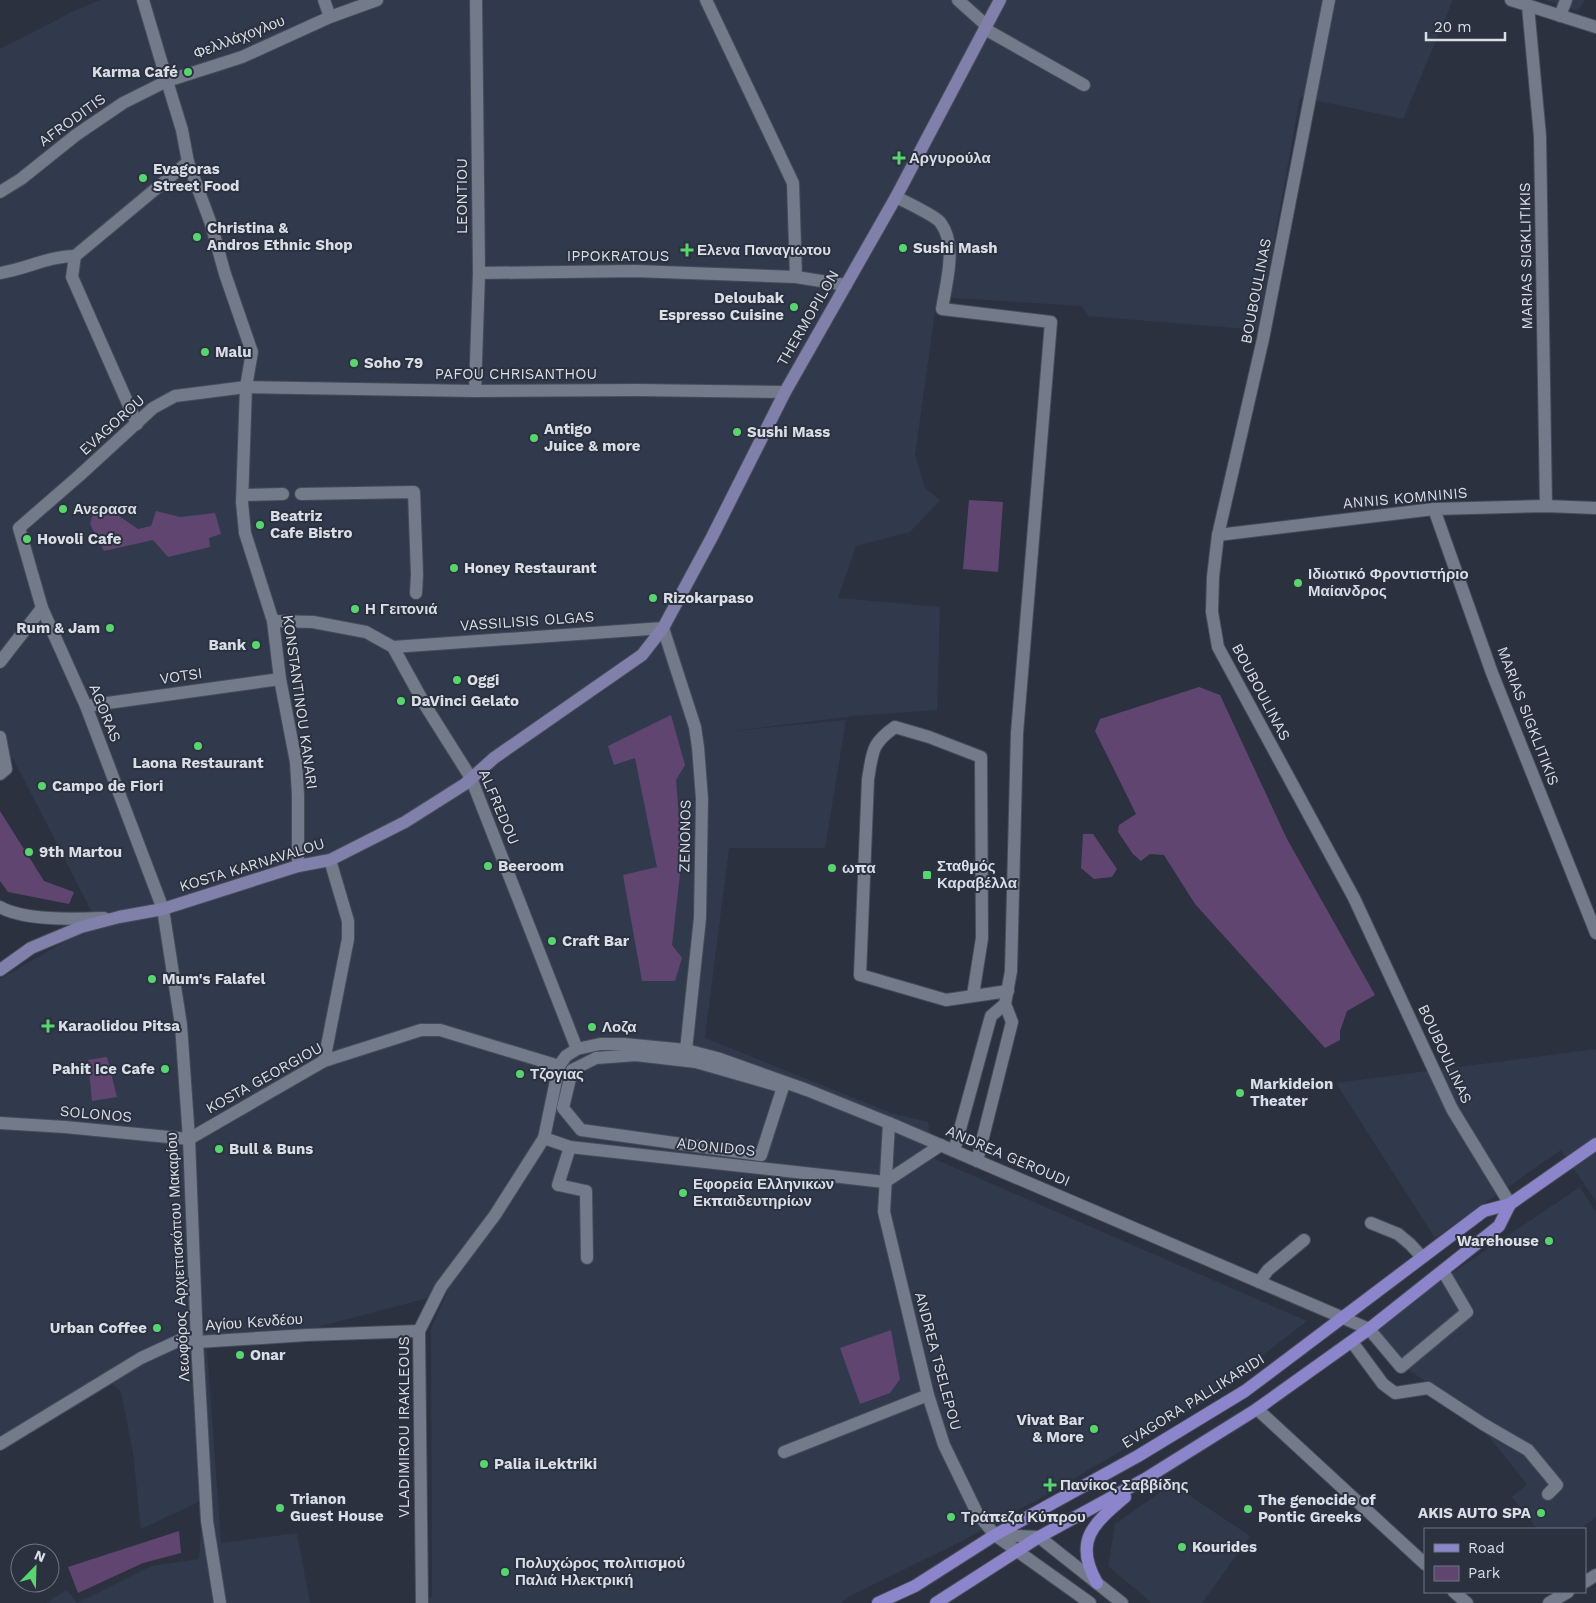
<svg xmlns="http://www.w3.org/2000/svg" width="1596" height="1603" viewBox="0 0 1596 1603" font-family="'Work Sans',sans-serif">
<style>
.built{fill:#313a4d}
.green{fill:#614571}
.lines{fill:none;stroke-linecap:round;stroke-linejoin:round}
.service-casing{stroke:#464c58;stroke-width:14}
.pedestrian-casing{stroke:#464c58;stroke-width:14}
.minor-casing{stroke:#464c58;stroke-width:14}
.tertiary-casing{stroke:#464c58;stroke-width:14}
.secondary-casing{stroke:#464c58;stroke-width:14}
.primary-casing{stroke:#464c58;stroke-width:14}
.service{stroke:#737a8a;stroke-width:12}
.pedestrian{stroke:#737a8a;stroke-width:12}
.minor{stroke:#737a8a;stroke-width:12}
.tertiary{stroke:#737a8a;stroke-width:12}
.secondary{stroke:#8080ab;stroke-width:12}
.primary{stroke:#8d85cc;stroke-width:12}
.poi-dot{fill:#59d56f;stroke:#2b313f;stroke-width:2}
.labels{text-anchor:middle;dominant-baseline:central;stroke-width:4;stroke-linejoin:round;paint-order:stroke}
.street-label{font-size:15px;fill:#d8dde6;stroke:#2b313f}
.poi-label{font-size:15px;font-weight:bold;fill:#d8dde6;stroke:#2b313f;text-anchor:start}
</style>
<rect width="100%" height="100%" fill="#2b313f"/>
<g class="built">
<path d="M100,0H1453L1403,119L1300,97L1258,330L1088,316L1082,306L937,297L915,455L925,488L940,500L910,532L856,546L838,598L940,607L937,710L854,716L734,731L846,720L825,848H729L705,1038L891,1113L928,1122L935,1159L1307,1321L1197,1406L1053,1491L962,1541L850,1596L841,1603H420L432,1596L431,1328L447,1293L314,1328L207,1349L221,1543L297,1533L310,1603H46L67,1590L77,1603L151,1566L199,1559L203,1500L141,1529L133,1453L121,1392L101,1373L103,1381L0,1446V979L71,938L100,928L13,758L0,769V49L74,11Z"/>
<path d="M1544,0H1585L1578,11Z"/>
<path d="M1596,1049V1201L1561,1150L1435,1238L1336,1083Z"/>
<path d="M1580,1187L1596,1212V1517L1581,1529H1537L1512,1497L1525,1486L1526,1483L1490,1438L1434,1387L1409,1370L1369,1329Z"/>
<path d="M1172,1484L1250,1536L1202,1603H1152L1108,1566L1115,1524Z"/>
</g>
<g class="green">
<path d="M969,500L1003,502L998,572L963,569Z"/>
<path d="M106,507L138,529L151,526L156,511L180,517L215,513L221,534L209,538L210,547L168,557L153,540L104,551L90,524L95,508Z"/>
<path d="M1199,687L1220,695L1287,839L1375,995L1347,1011L1340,1031V1040L1325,1048L1195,904L1164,855L1150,854L1141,861L1133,854L1118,832L1119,825L1136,814L1095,731L1100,719Z"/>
<path d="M671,715L685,765L676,780L682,856L672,945L682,958L675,981H642L623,875L657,867L635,758L614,765L608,746Z"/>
<path d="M0,811L44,881L74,892L69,904L8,892L0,881Z"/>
<path d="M1083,834H1093L1117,869L1112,877L1094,879L1081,868Z"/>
<path d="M107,1057L117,1097L92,1101L88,1060Z"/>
<path d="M891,1330L900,1379L890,1393L860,1404L840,1348Z"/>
<path d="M179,1531L181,1553L143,1563L78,1593L68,1567Z"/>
</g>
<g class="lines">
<g class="service-casing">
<g id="service">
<path d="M324,0L330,17"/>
<path d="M1560,16L1566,0"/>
<path d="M985,29L1084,85"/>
<path d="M896,197C906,202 934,215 940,222C958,245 946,283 942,309L1051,322L1017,733L1011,971L1005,1004L1012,1022L977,1161"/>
<path d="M973,995L982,938L981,757L929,737L895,727C871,744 873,751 868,779L860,975L946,1000L1008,991"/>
<path d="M570,1147L558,1185L586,1191L587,1258"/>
<path d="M954,1151L991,1016L1005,1004"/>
<path d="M1371,1223L1398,1234L1410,1244L1422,1257"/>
<path d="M1259,1282L1268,1270L1304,1240"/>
<path d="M1369,1329L1401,1367L1467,1312L1443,1271"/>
<path d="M1352,1342L1383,1384L1395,1393L1428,1388L1483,1424L1528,1450L1557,1485L1548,1494"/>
<path d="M1257,1409L1425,1564"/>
<path d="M1585,1582L1596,1575"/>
<path d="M1454,1592L1467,1603"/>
<path d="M1549,1603L1568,1592"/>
</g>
</g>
<g class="pedestrian-casing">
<g id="pedestrian">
<path d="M167,81L182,130L188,162L211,224L225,274L252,352L246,387L242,502L245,533L273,621L280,679L296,762"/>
<path d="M75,256L72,277L137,424"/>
<path d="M0,273C26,269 49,256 75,256L188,162"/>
<path d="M301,494L414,492L417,574L416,593"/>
<path d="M243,495L283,494"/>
<path d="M273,621L313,622L366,632L393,647L425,705L471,778L577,1049"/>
<path d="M393,647L663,628"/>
<path d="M0,662L42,608"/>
<path d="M86,706L280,679"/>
<path d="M0,737L6,769L0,774"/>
<path d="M636,1055L696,1062L783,1087L761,1155L581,1130L563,1108L572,1070L596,1058Z"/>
<path d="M324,1061L348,939V921L330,860"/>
<path d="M0,1123L65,1127L189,1139L324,1061L421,1030H440L559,1066"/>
<path d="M0,1444L141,1358L180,1340L197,1342L307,1335L419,1331"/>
<path d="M220,1603L207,1521L197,1342L189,1139L181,1025L163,909L86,706L42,608L19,528L80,475L153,408L175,396L246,387L475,391"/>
</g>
</g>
<g class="minor-casing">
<g id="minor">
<path d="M143,0L167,81"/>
<path d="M476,0L479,273L475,391L637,390L785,392"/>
<path d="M958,0L987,26"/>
<path d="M1329,0L1263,339L1218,535L1213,577L1212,612L1218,647L1354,898L1452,1109L1510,1204"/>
<path d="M1528,6L1540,136L1546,506"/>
<path d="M479,273L635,271L796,277"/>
<path d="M1434,509L1492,673L1596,933"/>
<path d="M1218,535L1434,509L1546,506L1596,508"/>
<path d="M296,762L298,795V866"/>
<path d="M784,1452L928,1395"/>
<path d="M422,1603L419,1331L441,1287L495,1215L544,1138"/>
</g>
</g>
<g class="tertiary-casing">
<g id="tertiary">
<path d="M706,0L793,183L796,277L846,285"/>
<path d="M1511,0L1596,27"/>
<path d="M0,192L21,179L76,135L104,116L123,103L167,81L242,57L330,17L377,0"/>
<path d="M663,628L695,727L698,747L702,799L700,918L686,1050"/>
<path d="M0,907C25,921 75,919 104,918"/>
<path d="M889,1123L884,1212L928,1395L944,1445L977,1513L995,1535L1090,1603"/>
<path d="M885,1182L570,1147L544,1138L559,1066L566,1056L577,1049L600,1044H624L686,1050L717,1058L807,1090L889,1123L1369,1329"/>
<path d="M885,1182L941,1145"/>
<path d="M995,1535L1039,1537L1122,1603"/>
</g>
</g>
<g class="secondary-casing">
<path id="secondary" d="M0,970L31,948L81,927L119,917L163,909L298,866L330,860L405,822L465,784L494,758L642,655L663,628L712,537L785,392L896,197L1000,0"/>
</g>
<g class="primary-casing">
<g id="primary">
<path d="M1097,1583C1073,1541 1093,1524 1125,1497"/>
<path d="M878,1603L915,1586L995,1535L1138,1456L1245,1391L1484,1211L1510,1204L1596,1144"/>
<path d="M936,1603L1039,1537L1145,1479L1257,1409L1369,1329L1499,1226L1510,1204"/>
</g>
</g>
<use href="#service" class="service"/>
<use href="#pedestrian" class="pedestrian"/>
<use href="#minor" class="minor"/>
<use href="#tertiary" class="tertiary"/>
<use href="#secondary" class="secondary"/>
<use href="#primary" class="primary"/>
</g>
<g class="poi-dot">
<circle cx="188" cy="72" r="5"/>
<path d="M896.5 150.5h5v5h5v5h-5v5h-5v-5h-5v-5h5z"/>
<circle cx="143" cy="178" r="5"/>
<circle cx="197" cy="237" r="5"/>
<circle cx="903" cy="248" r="5"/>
<path d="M684.5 242.5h5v5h5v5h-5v5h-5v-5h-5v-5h5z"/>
<circle cx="794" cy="307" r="5"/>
<circle cx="205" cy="352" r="5"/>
<circle cx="354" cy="363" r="5"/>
<circle cx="737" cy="432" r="5"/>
<circle cx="534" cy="438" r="5"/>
<circle cx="63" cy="509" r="5"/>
<circle cx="260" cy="525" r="5"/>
<circle cx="27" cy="539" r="5"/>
<circle cx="454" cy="568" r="5"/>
<circle cx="1298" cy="583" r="5"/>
<circle cx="653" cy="598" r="5"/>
<circle cx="355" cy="609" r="5"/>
<circle cx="110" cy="628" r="5"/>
<circle cx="256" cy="645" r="5"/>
<circle cx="457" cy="680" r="5"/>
<circle cx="401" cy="701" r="5"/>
<circle cx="198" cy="746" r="5"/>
<circle cx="42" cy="786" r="5"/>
<circle cx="29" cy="852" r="5"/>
<circle cx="488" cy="866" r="5"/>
<circle cx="832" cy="868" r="5"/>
<rect x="922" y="870" width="10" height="10" rx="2.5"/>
<circle cx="552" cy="941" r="5"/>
<circle cx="152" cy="979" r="5"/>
<path d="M45.5 1018.5h5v5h5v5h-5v5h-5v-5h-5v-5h5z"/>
<circle cx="592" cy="1027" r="5"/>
<circle cx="165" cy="1069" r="5"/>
<circle cx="520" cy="1074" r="5"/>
<circle cx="1240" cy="1093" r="5"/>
<circle cx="219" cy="1149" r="5"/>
<circle cx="683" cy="1193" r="5"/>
<circle cx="1549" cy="1241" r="5"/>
<circle cx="157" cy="1328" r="5"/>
<circle cx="240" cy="1355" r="5"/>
<circle cx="1094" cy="1429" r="5"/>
<circle cx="484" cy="1464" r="5"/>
<path d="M1047.5 1477.5h5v5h5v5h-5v5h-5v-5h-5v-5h5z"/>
<circle cx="280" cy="1508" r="5"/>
<circle cx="1248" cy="1509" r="5"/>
<circle cx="1541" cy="1513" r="5"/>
<circle cx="951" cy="1517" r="5"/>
<circle cx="1182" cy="1547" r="5"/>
<circle cx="505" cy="1572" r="5"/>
</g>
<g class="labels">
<g class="street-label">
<text transform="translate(239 37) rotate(-21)">Φελλλάχογλου</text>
<text transform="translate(72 120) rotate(-36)">AFRODITIS</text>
<text transform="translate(462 196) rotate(-90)">LEONTIOU</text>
<text x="618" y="256">IPPOKRATOUS</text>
<text transform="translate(1526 256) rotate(-91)">MARIAS SIGKLITIKIS</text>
<text transform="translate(1256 291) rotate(-79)">BOUBOULINAS</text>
<text transform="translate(808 318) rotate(-60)">THERMOPILON</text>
<text x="516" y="374">PAFOU CHRISANTHOU</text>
<text transform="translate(112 425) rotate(-42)">EVAGOROU</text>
<text transform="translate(1405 498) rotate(-5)">ANNIS KOMNINIS</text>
<text transform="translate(527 621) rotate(-4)">VASSILISIS OLGAS</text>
<text transform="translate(181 676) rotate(-8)">VOTSI</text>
<text transform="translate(1261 692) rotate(62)">BOUBOULINAS</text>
<text transform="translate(300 702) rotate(82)">KONSTANTINOU KANARI</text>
<text transform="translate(105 713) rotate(68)">AGORAS</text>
<text transform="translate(1528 716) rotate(69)">MARIAS SIGKLITIKIS</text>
<text transform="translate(499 807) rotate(67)">ALFREDOU</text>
<text transform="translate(685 836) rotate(-89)">ZENONOS</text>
<text transform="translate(252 865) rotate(-17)">KOSTA KARNAVALOU</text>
<text transform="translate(1445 1054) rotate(65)">BOUBOULINAS</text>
<text transform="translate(264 1078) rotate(-29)">KOSTA GEORGIOU</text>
<text transform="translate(96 1114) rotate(5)">SOLONOS</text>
<text transform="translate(716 1147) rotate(6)">ADONIDOS</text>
<text transform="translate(1008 1156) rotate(23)">ANDREA GEROUDI</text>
<text transform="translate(178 1257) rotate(-93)">Λεωφόρος Αρχιεπισκόπου Μακαρίου</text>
<text transform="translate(254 1322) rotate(-4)">Αγίου Κενδέου</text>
<text transform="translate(938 1361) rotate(75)">ANDREA TSELEPOU</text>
<text transform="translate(1193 1401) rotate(-32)">EVAGORA PALLIKARIDI</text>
<text transform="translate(404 1427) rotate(-90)">VLADIMIROU IRAKLEOUS</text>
</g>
<g class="poi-label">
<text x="178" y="72" text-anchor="end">Karma Café</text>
<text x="909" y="158">Αργυρούλα</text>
<text x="153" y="169">Evagoras<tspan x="153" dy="17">Street Food</tspan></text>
<text x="207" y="228">Christina &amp;<tspan x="207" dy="17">Andros Ethnic Shop</tspan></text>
<text x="913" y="248">Sushi Mash</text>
<text x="697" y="250">Ελενα Παναγιωτου</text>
<text x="784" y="298" text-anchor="end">Deloubak<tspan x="784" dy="17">Espresso Cuisine</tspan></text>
<text x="215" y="352">Malu</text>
<text x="364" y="363">Soho 79</text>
<text x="544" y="429">Antigo<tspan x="544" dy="17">Juice &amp; more</tspan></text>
<text x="747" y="432">Sushi Mass</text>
<text x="73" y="509">Ανερασα</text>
<text x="270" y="516">Beatriz<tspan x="270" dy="17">Cafe Bistro</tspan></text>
<text x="37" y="539">Hovoli Cafe</text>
<text x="464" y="568">Honey Restaurant</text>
<text x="1308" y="574">Ιδιωτικό Φροντιστήριο<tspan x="1308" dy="17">Μαίανδρος</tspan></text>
<text x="663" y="598">Rizokarpaso</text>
<text x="365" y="609">Η Γειτονιά</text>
<text x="100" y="628" text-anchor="end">Rum &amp; Jam</text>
<text x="246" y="645" text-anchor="end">Bank</text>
<text x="467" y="680">Oggi</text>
<text x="411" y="701">DaVinci Gelato</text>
<text x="198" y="763" text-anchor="middle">Laona Restaurant</text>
<text x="52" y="786">Campo de Fiori</text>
<text x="39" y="852">9th Martou</text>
<text x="498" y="866">Beeroom</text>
<text x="937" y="866">Σταθμός<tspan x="937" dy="17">Καραβέλλα</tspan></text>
<text x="842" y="868">ωπα</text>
<text x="562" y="941">Craft Bar</text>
<text x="162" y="979">Mum's Falafel</text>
<text x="58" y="1026">Karaolidou Pitsa</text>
<text x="602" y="1027">Λοζα</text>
<text x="155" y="1069" text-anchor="end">Pahit Ice Cafe</text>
<text x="530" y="1074">Τζογιας</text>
<text x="1250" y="1084">Markideion<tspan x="1250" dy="17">Theater</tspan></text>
<text x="229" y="1149">Bull &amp; Buns</text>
<text x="693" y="1184">Εφορεία Ελληνικων<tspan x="693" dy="17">Εκπαιδευτηρίων</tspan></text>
<text x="1539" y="1241" text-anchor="end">Warehouse</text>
<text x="147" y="1328" text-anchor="end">Urban Coffee</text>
<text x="250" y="1355">Onar</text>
<text x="1084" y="1420" text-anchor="end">Vivat Bar<tspan x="1084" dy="17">&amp; More</tspan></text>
<text x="494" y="1464">Palia iLektriki</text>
<text x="1060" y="1485">Πανίκος Σαββίδης</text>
<text x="290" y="1499">Trianon<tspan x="290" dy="17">Guest House</tspan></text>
<text x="1258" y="1500">The genocide of<tspan x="1258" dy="17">Pontic Greeks</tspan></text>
<text x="1531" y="1513" text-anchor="end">AKIS AUTO SPA</text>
<text x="961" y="1517">Τράπεζα Κύπρου</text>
<text x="1192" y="1547">Kourides</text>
<text x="515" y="1563">Πολυχώρος πολιτισμού<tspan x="515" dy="17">Παλιά Ηλεκτρική</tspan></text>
</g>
</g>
<rect x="1424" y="1528" width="162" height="65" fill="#2b313f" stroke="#707682"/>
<rect x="1434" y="1544" width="25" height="8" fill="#8d85cc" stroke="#707682"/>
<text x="1468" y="1553" font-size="15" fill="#d8dde6">Road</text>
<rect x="1434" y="1566" width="25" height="15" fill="#614571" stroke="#707682"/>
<text x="1468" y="1578" font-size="15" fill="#d8dde6">Park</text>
<g transform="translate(35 1568) rotate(23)"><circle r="24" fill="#2b313f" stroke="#707682"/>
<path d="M0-4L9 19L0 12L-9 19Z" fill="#59d56f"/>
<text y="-8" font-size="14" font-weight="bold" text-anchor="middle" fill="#d8dde6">N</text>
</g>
<path d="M1426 32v8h79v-8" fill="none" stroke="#d8dde6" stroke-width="2.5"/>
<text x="1434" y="32" font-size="15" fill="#d8dde6" stroke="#2b313f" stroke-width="4" paint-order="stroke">20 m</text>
</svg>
